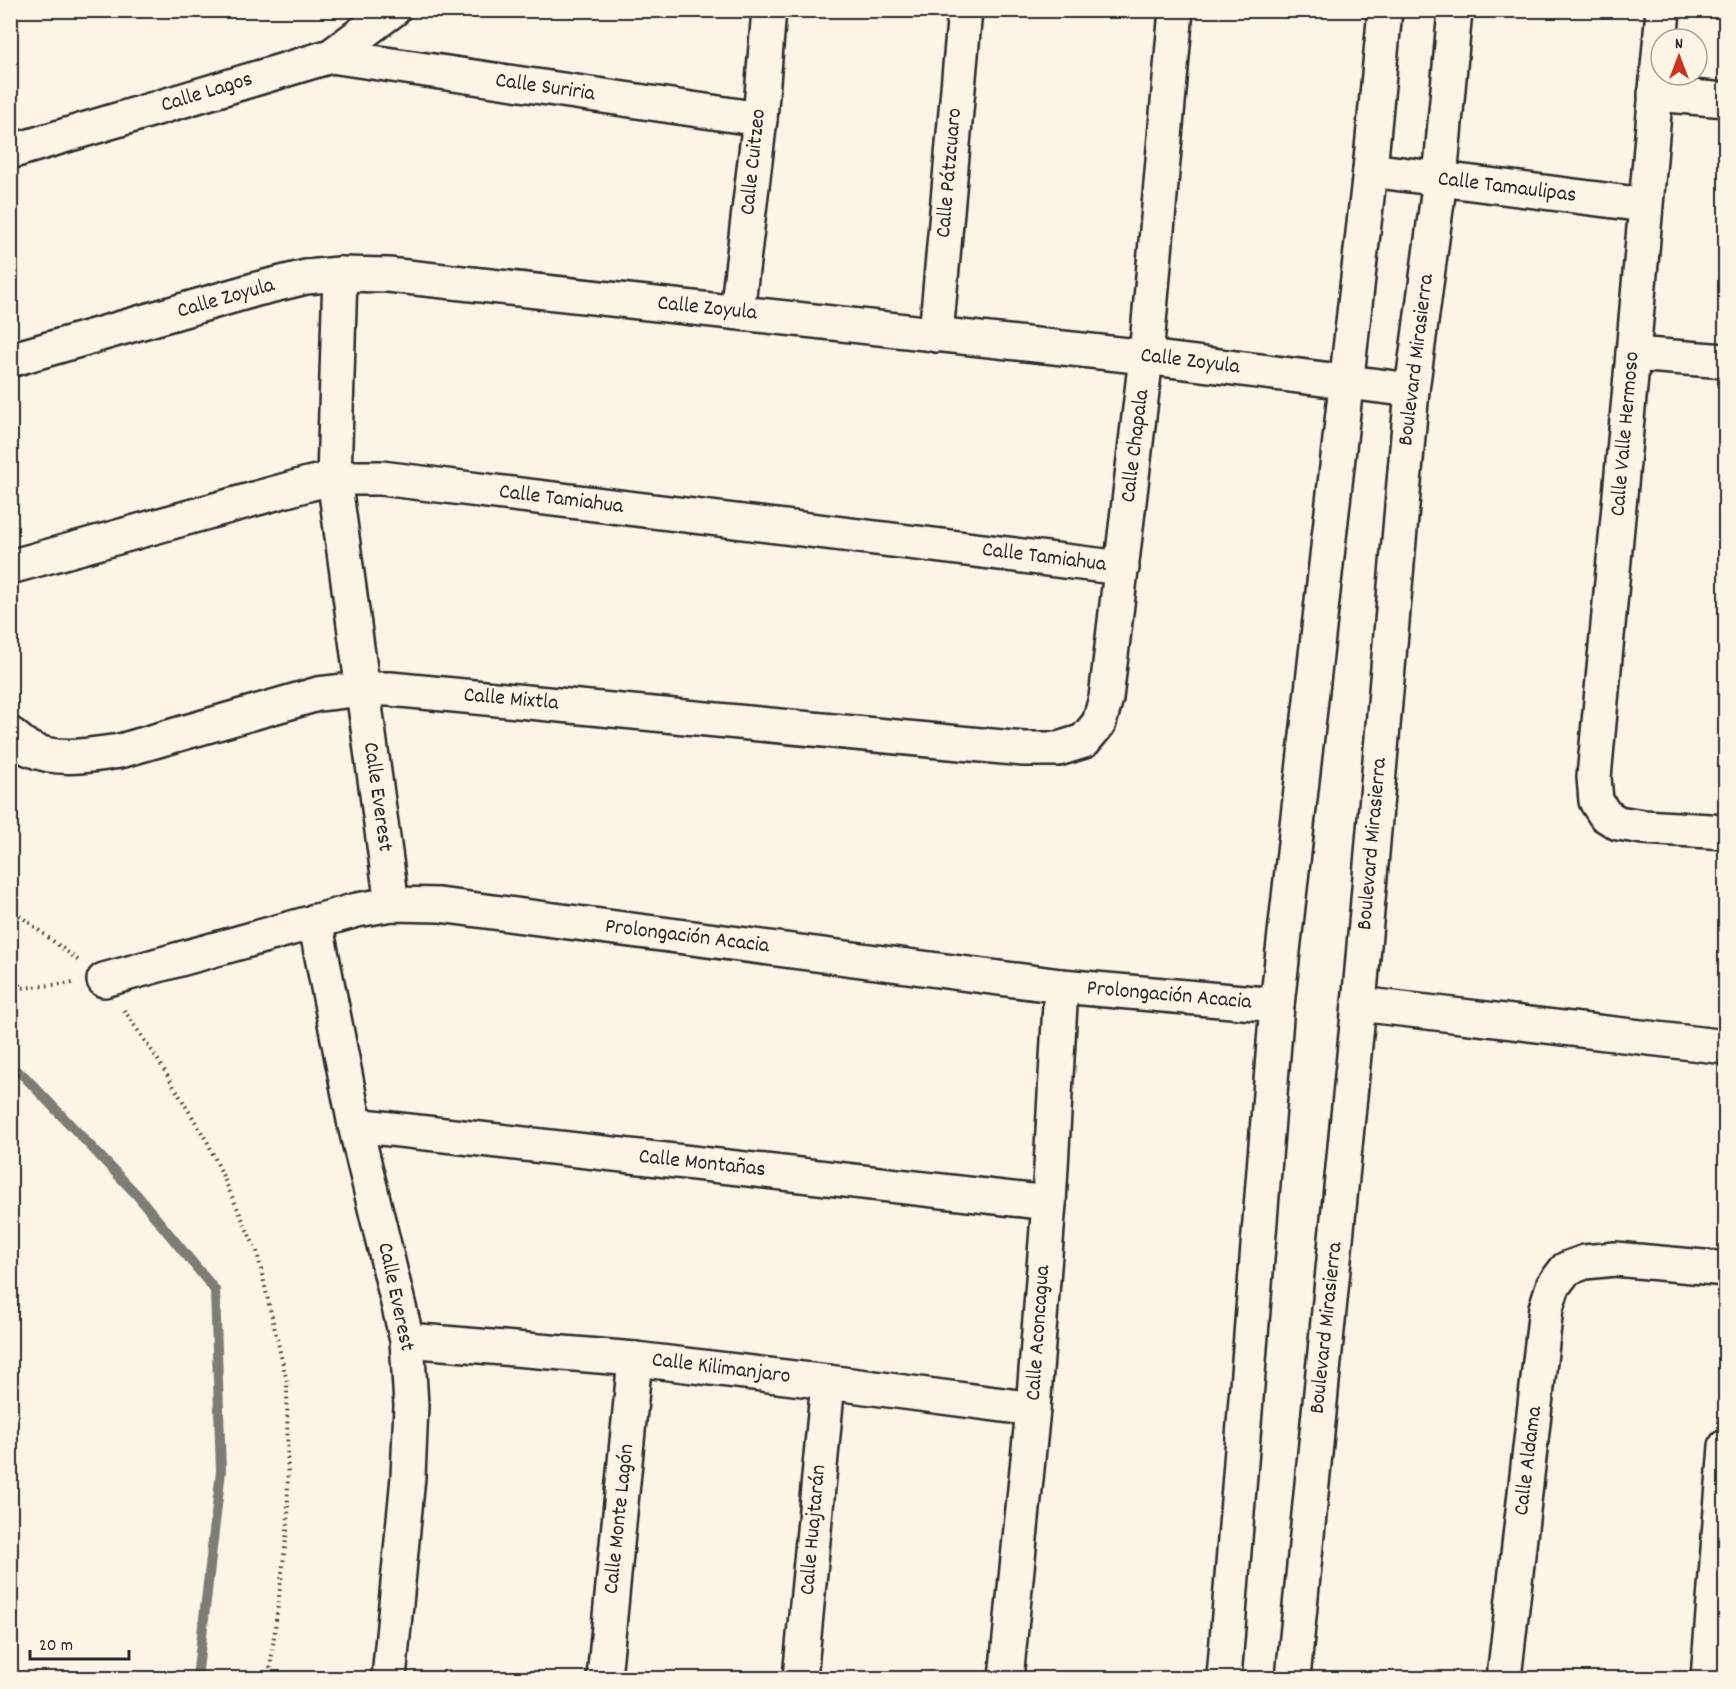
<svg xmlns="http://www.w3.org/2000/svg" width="1736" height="1689" viewBox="0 0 1736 1689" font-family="Dekko,sans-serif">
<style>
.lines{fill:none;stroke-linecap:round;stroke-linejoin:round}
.stream{stroke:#7d7b74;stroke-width:10}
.street-casing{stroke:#2b2b2b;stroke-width:38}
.secondary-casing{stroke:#2b2b2b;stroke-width:38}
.path{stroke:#2b2b2b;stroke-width:4;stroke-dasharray:1.5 4.5;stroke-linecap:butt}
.street{stroke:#fcf5e5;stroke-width:33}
.secondary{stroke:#fcf5e5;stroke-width:33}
.labels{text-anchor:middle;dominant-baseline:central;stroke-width:4.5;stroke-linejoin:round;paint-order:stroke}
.street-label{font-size:22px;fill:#2b2b2b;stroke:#fcf5e5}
</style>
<rect width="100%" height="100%" fill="#fcf5e5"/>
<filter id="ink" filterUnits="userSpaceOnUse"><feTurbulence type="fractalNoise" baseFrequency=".0167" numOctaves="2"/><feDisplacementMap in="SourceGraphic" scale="12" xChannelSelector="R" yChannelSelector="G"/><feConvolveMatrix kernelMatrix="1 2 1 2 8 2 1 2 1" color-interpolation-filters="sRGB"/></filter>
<g filter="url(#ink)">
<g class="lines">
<path class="stream" d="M10,1067L24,1076L137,1195L215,1290L221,1471L197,1678"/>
<g class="street-casing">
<g id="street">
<path d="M1663,10L1633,354L1594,777L1596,801L1605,815L1618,823L1643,827L1726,832"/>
<path d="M331,56L760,119"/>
<path d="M1655,94L1726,100"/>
<path d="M10,152L331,56L393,10"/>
<path d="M1370,170L1645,205"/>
<path d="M340,274L334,478L392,904"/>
<path d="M737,312L760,119L769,10"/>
<path d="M936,335L965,10"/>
<path d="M1633,354L1726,361"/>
<path d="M10,360L257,289L306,277L340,274L388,275L1146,357L1412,390"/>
<path d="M10,567L308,484L334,478H381L1122,568"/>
<path d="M10,734C17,739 23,745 30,749C59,762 90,755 120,751L318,694L362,689H390L1024,749H1058L1084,741L1099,723L1106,698L1146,357L1176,10"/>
<path d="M315,921L355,1125L407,1340L411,1405L408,1477L389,1678"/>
<path d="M104,980L357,910L392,904L439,905L1061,986L1277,1005"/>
<path d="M1359,1004L1726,1047"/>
<path d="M355,1125L1049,1203"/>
<path d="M407,1340L635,1359L828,1382L1033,1409"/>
<path d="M604,1678L635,1359"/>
<path d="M800,1678L828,1382"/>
<path d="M1006,1678L1033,1409L1049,1203L1061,986"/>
<path d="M1504,1678L1546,1308L1553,1286L1566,1269L1585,1262L1615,1259L1726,1269"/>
<path d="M1708,1678L1726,1446"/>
</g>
</g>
<g class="secondary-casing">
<g id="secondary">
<path d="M1224,1678L1277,1005L1370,170L1385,10"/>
<path d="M1293,1678L1359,1004L1412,390L1440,179L1455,10"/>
</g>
</g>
<g class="path">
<path d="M10,908L79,961"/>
<path d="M10,969L21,988L73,983"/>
<path d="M124,1010L158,1060L208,1143L257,1252L287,1382L288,1523L269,1678"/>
</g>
<use href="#street" class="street"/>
<use href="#secondary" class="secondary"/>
</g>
</g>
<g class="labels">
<g class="street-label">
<text transform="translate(545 88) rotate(8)">Calle Suriria</text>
<text transform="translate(207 93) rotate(-17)">Calle Lagos</text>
<text transform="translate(754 162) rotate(-84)">Calle Cuitzeo</text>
<text transform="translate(950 173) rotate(-85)">Calle Pátzcuaro</text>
<text transform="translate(1507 188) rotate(7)">Calle Tamaulipas</text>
<text transform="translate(226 299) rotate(-16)">Calle Zoyula</text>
<text transform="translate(707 309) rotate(6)">Calle Zoyula</text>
<text transform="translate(1417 360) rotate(-83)">Boulevard Mirasierra</text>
<text transform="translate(1190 362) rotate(7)">Calle Zoyula</text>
<text transform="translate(1626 434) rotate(-85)">Calle Valle Hermoso</text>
<text transform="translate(1136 446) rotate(-83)">Calle Chapala</text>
<text transform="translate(561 500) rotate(7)">Calle Tamiahua</text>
<text transform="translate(1044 558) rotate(7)">Calle Tamiahua</text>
<text transform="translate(511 700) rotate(5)">Calle Mixtla</text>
<text transform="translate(377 797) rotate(82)">Calle Everest</text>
<text transform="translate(1373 844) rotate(-85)">Boulevard Mirasierra</text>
<text transform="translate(687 937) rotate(7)">Prolongación Acacia</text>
<text transform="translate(1169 996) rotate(5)">Prolongación Acacia</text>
<text transform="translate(702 1164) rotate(6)">Calle Montañas</text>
<text transform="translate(395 1297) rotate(78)">Calle Everest</text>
<text transform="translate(1327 1328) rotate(-84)">Boulevard Mirasierra</text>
<text transform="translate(1039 1333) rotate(-86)">Calle Aconcagua</text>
<text transform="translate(721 1369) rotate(7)">Calle Kilimanjaro</text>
<text transform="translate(1529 1461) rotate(-83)">Calle Aldama</text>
<text transform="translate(620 1519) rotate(-84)">Calle Monte Lagón</text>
<text transform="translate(814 1530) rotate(-85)">Calle Huajtarán</text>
</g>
</g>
<rect width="1736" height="1689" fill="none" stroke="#fcf5e5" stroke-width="36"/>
<rect x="18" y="18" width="1700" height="1653" fill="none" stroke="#2b2b2b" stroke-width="2" filter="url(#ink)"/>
<g transform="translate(1679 57)"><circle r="28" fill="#fcf5e5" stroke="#a8a49b" stroke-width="1.5"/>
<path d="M0-4.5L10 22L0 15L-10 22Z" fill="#c8321e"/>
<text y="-9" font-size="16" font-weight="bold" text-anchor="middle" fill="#2b2b2b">N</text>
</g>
<path d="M30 1650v9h99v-9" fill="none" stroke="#2b2b2b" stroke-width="3"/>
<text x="39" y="1650" font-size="18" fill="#2b2b2b" stroke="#fcf5e5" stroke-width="4.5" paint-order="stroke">20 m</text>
</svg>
